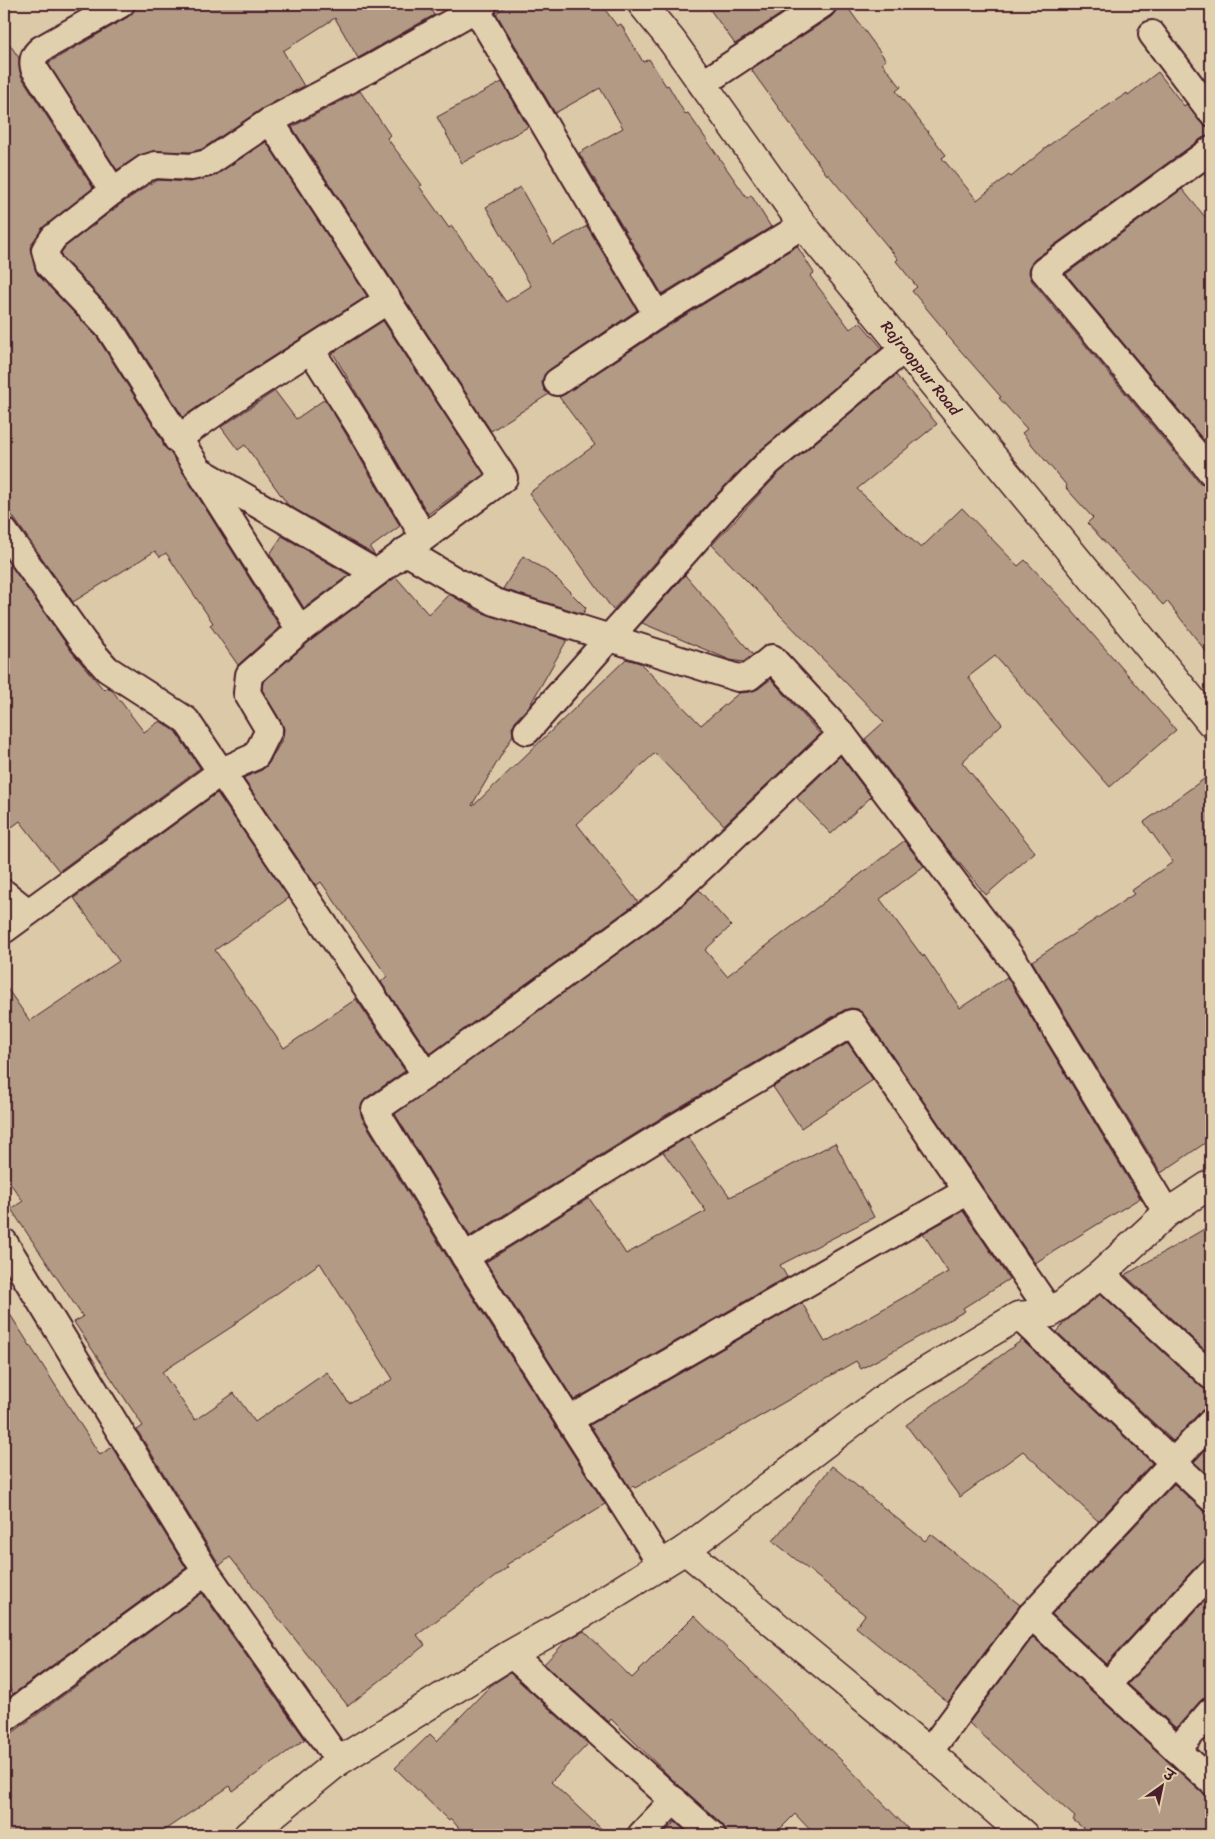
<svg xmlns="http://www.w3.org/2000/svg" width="1215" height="1839" viewBox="0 0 1215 1839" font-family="Sriracha,'Playpen Sans Deva',sans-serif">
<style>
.building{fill:#b29a85;stroke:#4a1f2b;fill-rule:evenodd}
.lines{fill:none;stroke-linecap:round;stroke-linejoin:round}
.street-casing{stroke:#4a1f2b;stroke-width:30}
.secondary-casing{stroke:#4a1f2b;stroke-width:31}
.street{stroke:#e1d0ad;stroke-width:26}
.secondary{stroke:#e1d0ad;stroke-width:28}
.labels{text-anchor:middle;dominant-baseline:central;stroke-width:5;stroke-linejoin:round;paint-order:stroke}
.street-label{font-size:16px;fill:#4a1f2b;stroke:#e1d0ad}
</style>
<rect width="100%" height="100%" fill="#dbc9a8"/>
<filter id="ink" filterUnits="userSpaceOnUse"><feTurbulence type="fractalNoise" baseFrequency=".02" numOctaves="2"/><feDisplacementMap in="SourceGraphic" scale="10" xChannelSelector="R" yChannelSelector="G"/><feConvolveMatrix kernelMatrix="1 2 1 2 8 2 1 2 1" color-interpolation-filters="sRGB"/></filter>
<g filter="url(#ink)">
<g class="building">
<path d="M136,4H428L434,15L358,58L335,18L283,51L304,86L262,109L202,149L190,152L152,151L138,156L117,170L48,63L128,17L134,11Z"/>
<path d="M509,4H601L617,26L621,24L643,62L649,59L666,86L668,85L685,114L688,113L747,198L751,195L771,227L662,294L579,153L623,128L600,88L555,113L496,13Z"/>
<path d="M706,4H796L735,44Z"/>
<path d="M838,4H845L886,60L882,63L901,87L896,91L946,155L942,158L977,200L1009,175L1011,177L1052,143L1127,93L1128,95L1158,72L1184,106L1186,104L1199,121L1205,126L1211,127V135L1202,138L1035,259L1030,265L1029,273L1032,281L1199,482L1205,486L1211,487V658L1167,601L1163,605L1087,523L1093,518L1066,488L1067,486L1022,433L1027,429L999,398L1001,397L946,334L947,333L912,291L917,287L896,261L898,259L828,174L827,175L752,71L753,68L831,17L836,11Z"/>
<path d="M4,36L19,58V67L21,76L93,188L42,228L30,248L35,269L38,275L97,337L162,440L164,447L170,452L280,627L238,665L210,625L213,623L166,553L160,557L155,551L73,602L4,504Z"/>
<path d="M502,82L528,127L462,163L437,117Z"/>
<path d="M360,91L390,135L387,138L422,185L419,186L449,228L452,226L486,276L487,275L506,302L531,286L486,207L520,187L553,245L587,226L637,310L549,370L544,375L542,383L544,390L549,394L491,431L292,127Z"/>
<path d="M266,142L367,296L236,380L183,417L122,320L62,257L61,253L65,247L122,203L153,182L158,180L190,182L212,177Z"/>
<path d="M1182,189L1211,224V449L1066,274Z"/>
<path d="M797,246L814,273L810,276L850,329L860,322L882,348L758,452L713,498L613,610L529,493L595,445L559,397L565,394L665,328Z"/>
<path d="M383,321L484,474L428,514L333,353Z"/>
<path d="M896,375L937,424L857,489L921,548L962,508L1018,566L1025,560L1060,597L1176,730L1110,787L995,656L968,677L1002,724L962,762L1035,852L986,895L947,848L865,739L884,722L712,545L779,473Z"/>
<path d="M275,391L296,419L325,399L346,434L400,526L370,548L375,555L288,505L245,445L238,450L221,427Z"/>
<path d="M282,536L349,575L304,608L270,554Z"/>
<path d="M4,556L72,652L104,690L107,687L112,690L144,732L160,721L175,731L200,768L59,871L20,821L4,833Z"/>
<path d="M523,556L553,575L586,608L583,614L503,589Z"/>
<path d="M685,575L753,655L743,662L730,660L642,623Z"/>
<path d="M396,577L429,615L449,594L480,612L567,640L530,705L515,721L512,728L513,735L472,805L473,806L626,659L640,663L701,725L739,693L750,692L758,689L771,679L820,734L724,825L655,753L577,824L638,902L430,1054L381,982L387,976L321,882L317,885L313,881L243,778L262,770L269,763L283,738L284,729L282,723L262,690L263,682L309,642Z"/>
<path d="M840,756L871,797L831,834L797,798Z"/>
<path d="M1211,774V1139L1161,1173L1032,961L1134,894L1131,891L1173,862L1144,822Z"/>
<path d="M217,793L289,898L215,950L284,1048L356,999L405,1071L366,1098L362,1103L360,1110L362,1118L452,1265L605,1504L506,1565L508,1567L417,1635L425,1645L348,1706L230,1557L220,1565L219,1564L137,1430L143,1426L74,1322L83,1317L11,1209L23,1201L4,1175V984L30,1021L119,961L74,898ZM320,1263L393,1379L349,1403L327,1372L255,1422L234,1393L195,1420L162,1372L236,1324L235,1323Z"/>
<path d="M904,841L924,866L880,899L923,957L924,955L960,1008L1007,977L1140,1198L1035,1263L864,1015L858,1009L851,1008L844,1010L651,1124L470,1236L395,1114L678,910L699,890L731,926L705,950L727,976Z"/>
<path d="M848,1043L873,1080L801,1128L773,1087Z"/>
<path d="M688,1137L730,1197L835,1143L874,1217L780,1265L787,1277L574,1400L486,1262L589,1198L626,1254L706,1211L663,1152Z"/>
<path d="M963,1211L1009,1279L963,1308L965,1311L861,1369L856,1361L635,1488L633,1486L630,1488L590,1425L802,1303L825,1342L948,1272L923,1233Z"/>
<path d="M1211,1225V1356L1125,1275Z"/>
<path d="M1101,1294L1201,1387L1211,1391V1407L1206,1408L1200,1412L1173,1441L1057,1332L1065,1322Z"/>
<path d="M4,1305L100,1455L112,1447L186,1568L13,1694L4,1680Z"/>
<path d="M1022,1340L1152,1463L1098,1521L1023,1451L960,1497L906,1425Z"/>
<path d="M1211,1444V1478L1194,1462Z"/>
<path d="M832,1466L925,1541L931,1534L1020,1605L948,1702L856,1627L865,1615L773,1541Z"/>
<path d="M1174,1484L1201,1509L1211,1513V1557L1206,1558L1200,1562L1106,1664L1052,1614Z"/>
<path d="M202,1593L305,1739L233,1791L230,1786L157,1835H4V1739Z"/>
<path d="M1211,1594V1693L1200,1701L1176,1728L1128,1684Z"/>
<path d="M694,1616L839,1758L914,1835H815L795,1814L774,1835H727L726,1830L722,1824L671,1778L611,1719L609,1722L544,1664L567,1640L584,1631L632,1678Z"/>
<path d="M1033,1637L1201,1792L1211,1796V1835H1092L1073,1820L1075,1817L969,1723Z"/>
<path d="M510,1673L588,1744L551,1782L608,1835H465L451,1819L449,1821L395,1768L430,1734L437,1741L490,1686Z"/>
<path d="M675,1822L690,1835H662Z"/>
</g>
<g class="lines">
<g class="street-casing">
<g id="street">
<path d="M121,4L41,49C34,55 32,59 34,68L113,191L146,168L156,165L191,167L208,163L270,121L373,67L484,4"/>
<path d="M476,9L657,315L803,225"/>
<path d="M1152,34L1211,112"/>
<path d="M702,84L823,4"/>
<path d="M1211,150L1044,271L1211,472"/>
<path d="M113,191L54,237L45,250L49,265L109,328L300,630L504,478L270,121"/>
<path d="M311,350L359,426L424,537"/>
<path d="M557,382L657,315"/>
<path d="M177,439L245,392L388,300"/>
<path d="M202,472L376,573"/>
<path d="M4,531L84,643L107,669L186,720L426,1075L669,898L842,734L1017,965L1167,1213"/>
<path d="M405,551L454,580L495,602L738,678L749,677L772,658L842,734"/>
<path d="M527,731L724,508L769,462L905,348"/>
<path d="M4,893L28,912"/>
<path d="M4,930L222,771L256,756L269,730L247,693L249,675L300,630"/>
<path d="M426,1075L375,1110L465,1257L661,1564"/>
<path d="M4,1242L206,1572L339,1761"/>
<path d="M465,1257L659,1137L852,1023L1051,1313"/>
<path d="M1101,1274L1211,1376"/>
<path d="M1018,1316L1211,1498"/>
<path d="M569,1420L967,1191"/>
<path d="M1031,1615L1211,1781"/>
<path d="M511,1654L712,1835"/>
<path d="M1107,1685L1211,1572"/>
<path d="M4,1719L206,1572"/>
<path d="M1177,1750L1211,1711"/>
<path d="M929,1752L1031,1615L1211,1422"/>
<path d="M641,1835L674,1800"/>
</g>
</g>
<g class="secondary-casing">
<g id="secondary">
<path d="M642,4L672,41L803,225L1211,723"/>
<path d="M685,1550L929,1752L1024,1835"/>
<path d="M248,1835L339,1761L511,1654L584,1613L685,1550L898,1388L1018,1316L1051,1313L1101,1274L1167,1213L1211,1184"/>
</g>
</g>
<use href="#street" class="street"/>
<use href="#secondary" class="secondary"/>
</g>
</g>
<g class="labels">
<g class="street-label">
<text transform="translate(921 368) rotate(51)">Rajrooppur Road</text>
</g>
</g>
<rect width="1215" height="1839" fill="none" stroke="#e1d0ad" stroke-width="20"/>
<rect x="10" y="10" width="1195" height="1819" fill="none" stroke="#4a1f2b" stroke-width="2" filter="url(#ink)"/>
<g transform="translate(1162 1786) rotate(33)" stroke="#e1d0ad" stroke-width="4" paint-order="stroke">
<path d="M0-4L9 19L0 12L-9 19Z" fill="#4a1f2b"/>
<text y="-8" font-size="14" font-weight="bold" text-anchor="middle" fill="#4a1f2b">उ</text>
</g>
</svg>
